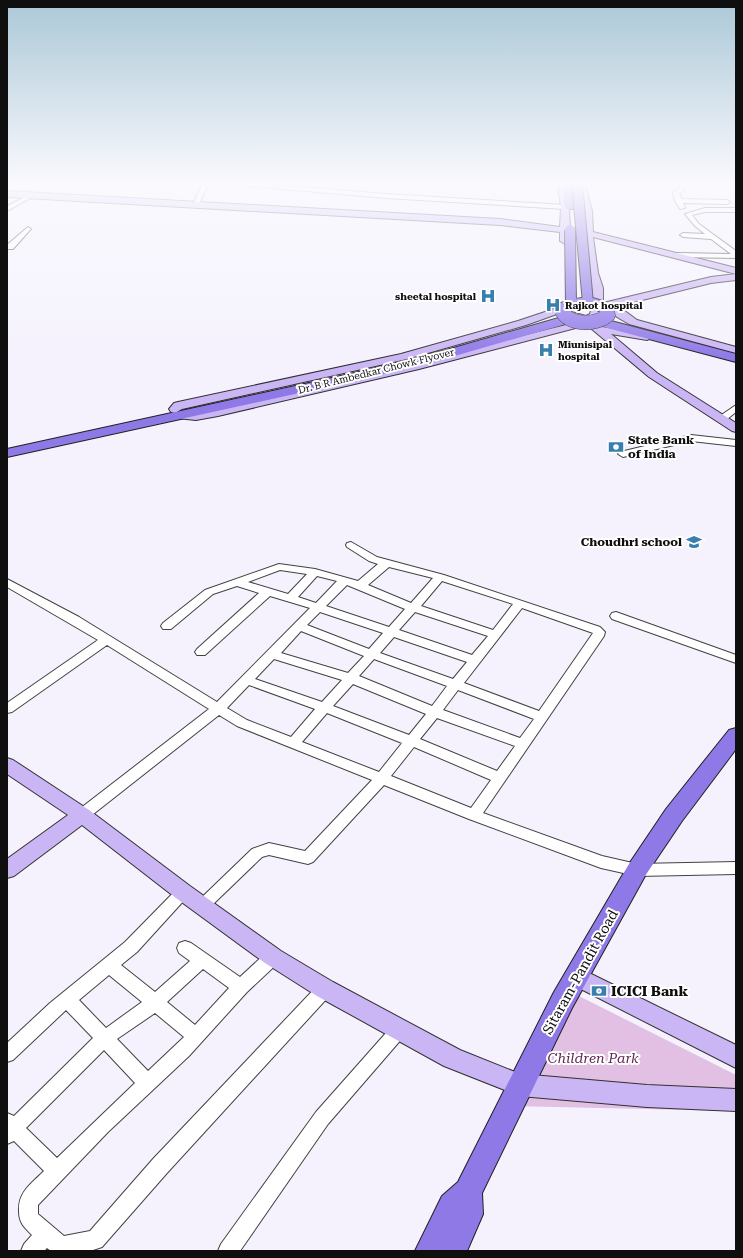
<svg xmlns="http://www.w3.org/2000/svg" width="743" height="1258" viewBox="0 0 743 1258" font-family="'Roboto Serif',serif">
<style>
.green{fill:#e1c0e4}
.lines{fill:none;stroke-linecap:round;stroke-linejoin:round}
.street-casing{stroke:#424242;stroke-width:2}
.secondary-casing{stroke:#313131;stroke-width:2}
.primary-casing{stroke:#202020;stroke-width:2}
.street{fill:#fff;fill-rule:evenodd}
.secondary{fill:#cbb6f5;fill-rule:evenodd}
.primary{fill:#8f79e7;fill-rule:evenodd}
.primary-bridge-far1-casing{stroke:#202020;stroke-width:12;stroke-linecap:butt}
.primary-bridge-casing{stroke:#202020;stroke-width:15;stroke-linecap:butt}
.primary-bridge-far1{stroke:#8f79e7;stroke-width:10}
.primary-bridge{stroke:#8f79e7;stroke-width:14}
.labels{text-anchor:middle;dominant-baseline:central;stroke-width:4;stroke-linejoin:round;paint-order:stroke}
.far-poi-label{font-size:10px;font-weight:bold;fill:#0f0f0f;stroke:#fff;text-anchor:start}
.far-street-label{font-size:10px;fill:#0f0f0f;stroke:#fff}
.poi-label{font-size:12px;font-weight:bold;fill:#0f0f0f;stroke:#fff;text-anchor:start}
.near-street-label{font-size:14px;fill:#0f0f0f;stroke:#fff}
.near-poi-label{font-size:14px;font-weight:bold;fill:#0f0f0f;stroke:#fff;text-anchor:start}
.near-park-label{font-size:14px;font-style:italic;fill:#5f2751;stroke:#fff}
</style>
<rect width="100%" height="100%" fill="#f5f2fd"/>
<path class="green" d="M571,992L736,1075V1111L510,1106Z"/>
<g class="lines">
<g class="street-casing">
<g id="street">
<path d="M202,184H208L199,205L194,206L193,205Z"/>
<path d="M244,184H265L386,194L565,205L568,207L565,209L386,198L247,186Z"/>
<path d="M681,184H687L684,190L679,194L682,199L727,200L730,202L727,204L683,203L685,208L680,209L675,201L673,193L679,188Z"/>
<path d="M29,195L34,196L7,211V206Z"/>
<path d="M705,208H736V212H705L692,215L699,224L736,251V258L677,257L673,255L677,253L731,254L711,239L683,237L680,235L683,233L705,234L695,226L685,214Z"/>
<path d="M28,227L31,229L30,230L13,249H7V245Z"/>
<path d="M736,405V412L726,420H720L718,418L720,416Z"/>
<path d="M691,435L736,440V446L691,441L623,457L618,454L620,452Z"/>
<path d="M351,542L377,557L444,575L600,627L605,632L604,636L483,813L602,856L637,864L736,862V874L637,876L601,868L469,819L384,785L313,862L308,864L269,855L262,857L207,910L202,912L197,910L194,906L197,902L252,849L269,843L305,851L372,780L237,726L219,715L87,819L82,820L77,819L75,815L77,811L209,709L107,645L12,712L7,713V703L98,640L7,587V579L79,617L217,702L310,608L270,596L205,655H197L195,652L197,649L259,593L237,586L213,594L171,629H163L161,626L163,623L205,590L279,564L315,569L358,581L378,564L369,561L347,547L346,545L347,543ZM389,567L433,578L411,603L368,585ZM280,570L307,574L288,594L248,582ZM317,576L337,581L316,603L298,597ZM442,581L513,604L493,630L421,606ZM347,585L405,609L389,627L326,606ZM522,608L593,633L539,711L464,683ZM320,612L383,633L369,649L307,625ZM415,612L488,636L472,655L399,630ZM301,631L364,656L348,673L281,653ZM394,637L467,662L453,679L380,653ZM274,659L342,680L322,702L255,679ZM374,659L447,686L432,706L359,676ZM353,684L426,714L409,735L333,706ZM249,685L315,709L291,737L247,720L227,708ZM458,690L534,719L520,738L443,710ZM327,713L402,743L379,772L302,742ZM437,718L515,746L497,771L420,739ZM414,747L491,780L471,808L391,776Z"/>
<path d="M616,612L736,655V663L612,619L610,616L612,613Z"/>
<path d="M183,886L188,888L191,892L188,896L137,952L121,965L155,992L190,961L179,953L177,948L179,943L185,941L191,943L240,977L267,952L273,950L279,952L281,957L279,962L247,992L189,1056L108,1132L38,1205V1214L64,1236L90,1231L153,1159L319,984L325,982L331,984L333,989L331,994L167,1173L102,1247L90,1251H51L47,1248L44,1251H21L24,1244L32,1235C24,1227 19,1223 19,1211C18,1192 31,1184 44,1171L14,1141L7,1144V1113L14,1116L93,1038L66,1010L13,1060L7,1062V1043L50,1003L125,942L178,888ZM203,969L229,988L195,1025L167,1002ZM109,975L142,1002L106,1028L79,1000ZM155,1013L184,1037L148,1071L117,1039ZM104,1050L135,1083L57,1158L26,1128Z"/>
<path d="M399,1022L405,1025L408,1030L405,1035L328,1124L240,1251H218L221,1244L316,1112L393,1025Z"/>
</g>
</g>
<g class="secondary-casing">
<g id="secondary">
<path d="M558,184H566L569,207L570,228L583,230L584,211L577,184H585L592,211L593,232L736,268V274L593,237L598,273L603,288V303L711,277L736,274V280L711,283L618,306L637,320L736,347V353L629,324L617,317L608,309H601L600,315L594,320L602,327L651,335L653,337L647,340L611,334L657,373L736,423V432L732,431L649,377L587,325L419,369L218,416L196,420L177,418L175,415L177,412H196L228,406L419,362L578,322L557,314L526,325L407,359L182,409L175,413L171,412L169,409L174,403L178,402L401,354L518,321L557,308L586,316L590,314L591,310L585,309L584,307L585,305L593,303C593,281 585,258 583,235L570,233V241L565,244L560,241V232L500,225L7,197V191L500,219L560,227L561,207Z"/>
<path d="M7,758L13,760L89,810L190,886L281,951L333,982L460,1050L520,1074L647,1085L736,1089V1111L647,1107L520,1096L444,1066L317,996L265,963L176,898L82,825L14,876L7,878V859L68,815L7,774Z"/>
<path d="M577,967L736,1045V1068L569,983L566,976L569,969Z"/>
</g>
</g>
<g class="primary-casing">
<g id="primary">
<path d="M562,184H572L575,207L573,209H567L565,207Z"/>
<path d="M569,315L573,316L575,319L573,322L451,357L368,378L7,457V449L368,370L443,351Z"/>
<path d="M596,317L736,354V362L592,324L590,321L592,318Z"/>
<path d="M736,728V749L682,821L645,876L572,1008L482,1193L483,1214L467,1251H415L442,1196L458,1182L554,992L629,864L666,809L729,730Z"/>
</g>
</g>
<use href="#street" class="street"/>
<use href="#secondary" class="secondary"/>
<use href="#primary" class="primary"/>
<g class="primary-bridge-far1-casing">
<g id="primary-bridge-far1">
<path d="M577,184L588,303"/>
<path d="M570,230L571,304"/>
<path d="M562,312V308C576,303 597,298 607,312"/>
</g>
</g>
<g class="primary-bridge-casing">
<path id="primary-bridge" d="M562,311C569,326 597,325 608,315L607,311"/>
</g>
<use href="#primary-bridge-far1" class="primary-bridge-far1"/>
<use href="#primary-bridge" class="primary-bridge"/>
</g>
<linearGradient id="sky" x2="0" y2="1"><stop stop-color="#abc8d7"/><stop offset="0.51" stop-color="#faf9fe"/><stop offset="1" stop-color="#faf9fe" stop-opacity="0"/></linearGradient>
<rect width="743" height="360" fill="url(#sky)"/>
<defs>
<g id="hospital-bare" transform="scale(1.2)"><path d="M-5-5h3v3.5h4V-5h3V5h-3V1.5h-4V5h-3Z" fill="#387fad" stroke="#fff" stroke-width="2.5" paint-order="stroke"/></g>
<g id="bank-bare" transform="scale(1.2)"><path d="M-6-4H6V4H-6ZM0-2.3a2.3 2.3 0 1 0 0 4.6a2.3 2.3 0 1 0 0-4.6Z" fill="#387fad" stroke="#fff" stroke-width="2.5" paint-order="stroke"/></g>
<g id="school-bare" transform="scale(1.2)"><path d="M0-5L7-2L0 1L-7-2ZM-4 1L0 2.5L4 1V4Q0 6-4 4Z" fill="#387fad" stroke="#fff" stroke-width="2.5" paint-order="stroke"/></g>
</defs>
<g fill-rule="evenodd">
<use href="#hospital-bare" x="488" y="296"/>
<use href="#hospital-bare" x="553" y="305"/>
<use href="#hospital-bare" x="546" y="350"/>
<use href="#bank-bare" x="616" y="447"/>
<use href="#school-bare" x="694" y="542"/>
<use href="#bank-bare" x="599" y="991"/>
</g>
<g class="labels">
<g class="far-poi-label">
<text x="476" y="296" text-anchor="end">sheetal hospital</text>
<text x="565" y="305">Rajkot hospital</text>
<text x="558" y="344">Miunisipal<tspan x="558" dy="12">hospital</tspan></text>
</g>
<g class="far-street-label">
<text transform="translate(376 371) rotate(-14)">Dr. B R Ambedkar Chowk Flyover</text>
</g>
<g class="poi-label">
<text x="628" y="440">State Bank<tspan x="628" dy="14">of India</tspan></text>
<text x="682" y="542" text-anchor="end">Choudhri school</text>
</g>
<g class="near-street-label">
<text transform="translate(580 972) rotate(-61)">Sitaram-Pandit Road</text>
</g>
<g class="near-poi-label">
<text x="611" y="991">ICICI Bank</text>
</g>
<g class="near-park-label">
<text x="593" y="1058">Children Park</text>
</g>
</g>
<rect width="743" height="1258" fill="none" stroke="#0f0f0f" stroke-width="16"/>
</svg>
